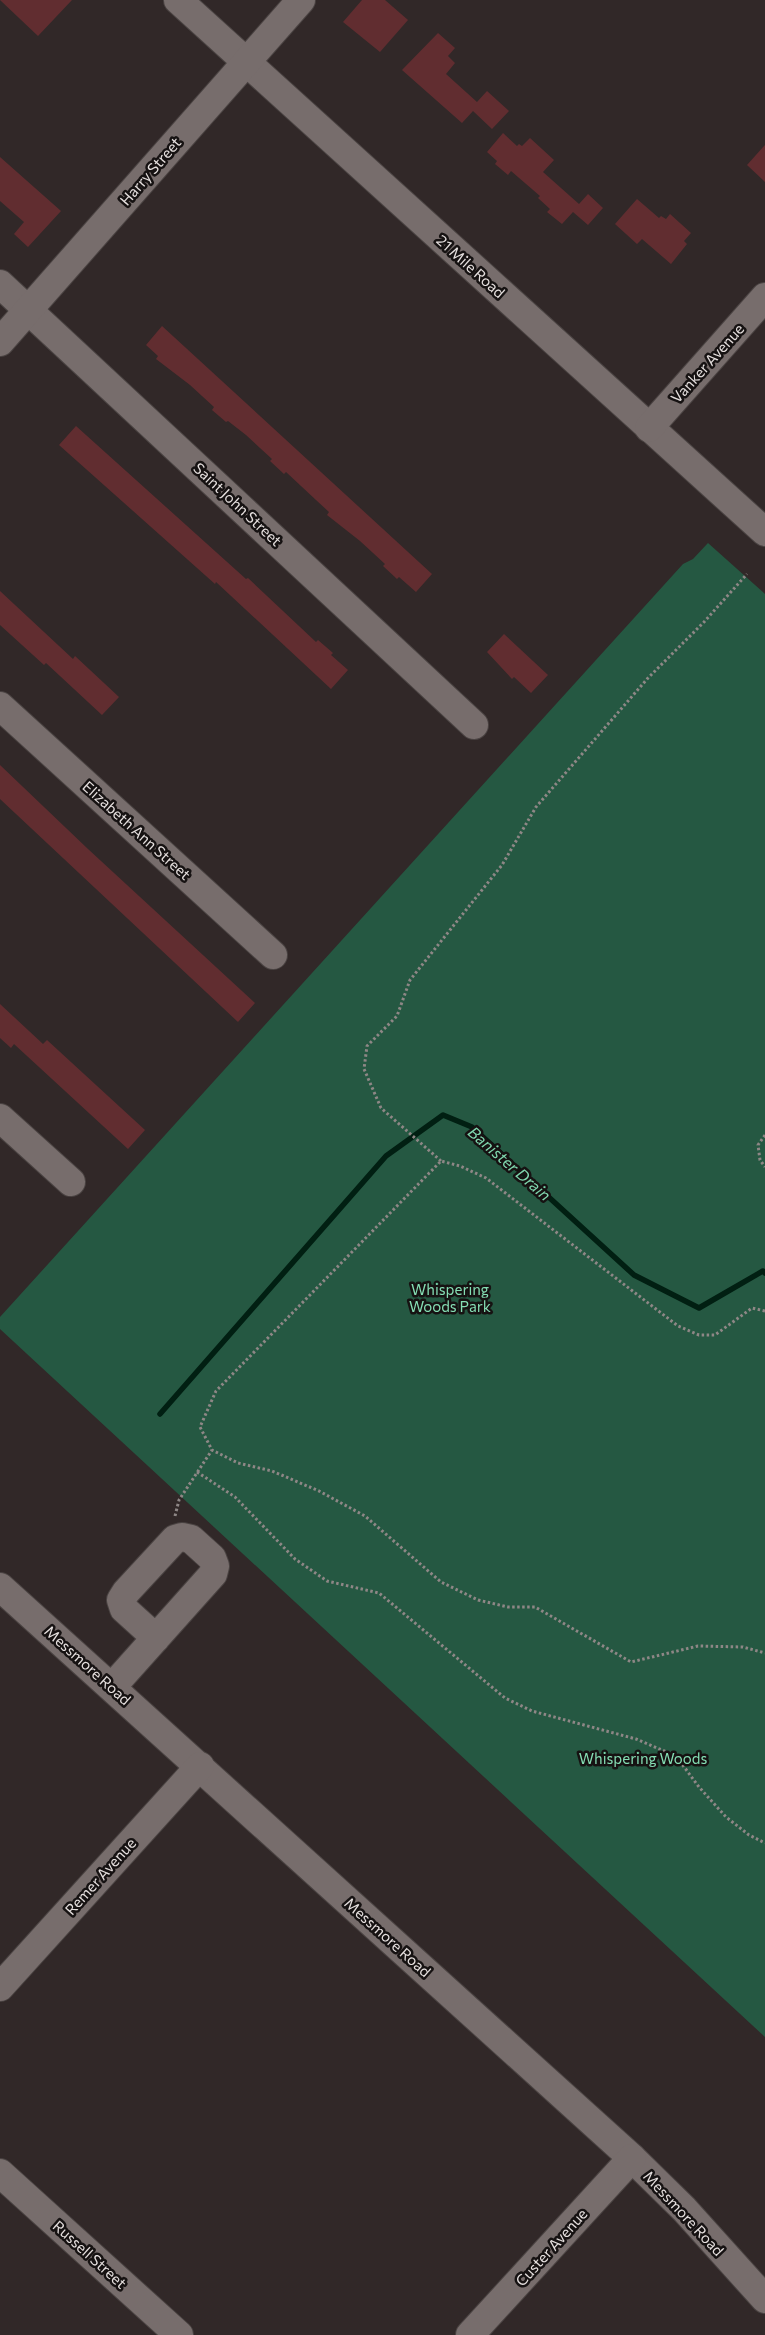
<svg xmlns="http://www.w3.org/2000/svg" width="765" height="2335" viewBox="0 0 765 2335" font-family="Commissioner,sans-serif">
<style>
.green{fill:#255842}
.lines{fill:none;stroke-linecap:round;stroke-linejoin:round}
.stream{stroke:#011f12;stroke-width:5.5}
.building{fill:#612d30}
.minor-casing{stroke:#4a4342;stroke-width:30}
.path{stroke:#8e8786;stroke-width:3;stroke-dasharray:2.5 2.5;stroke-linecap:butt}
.minor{stroke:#776d6c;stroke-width:28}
.labels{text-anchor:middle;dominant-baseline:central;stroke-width:5;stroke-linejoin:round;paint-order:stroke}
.street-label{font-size:15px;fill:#e6e0df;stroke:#161212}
.park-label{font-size:15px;fill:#85deb4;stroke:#161212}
.water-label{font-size:16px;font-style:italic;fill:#80d8af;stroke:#161212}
</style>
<rect width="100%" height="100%" fill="#312828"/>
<path class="green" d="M708,543L765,594V2037L0,1329V1317L683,564L693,559Z"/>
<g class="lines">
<path class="stream" d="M160,1414L386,1156L443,1115L472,1127L634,1275L699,1308L763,1271L765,1273"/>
</g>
<g class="building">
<path d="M0,0H72L38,36Z"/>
<path d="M362,0H385L408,20L380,52L343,22Z"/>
<path d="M438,33L455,48L448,56L455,63L446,74L477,102L487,91L509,111L492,129L473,111L462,123L402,70Z"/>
<path d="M503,133L517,146L519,144L522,146L530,138L554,160L543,172L579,204L588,194L603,208L588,225L573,212L562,224L547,212L550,209L538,198L540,196L511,171L508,175L495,164L497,161L487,152Z"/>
<path d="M765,145V182L747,165Z"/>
<path d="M0,157L61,211L28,247L14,234L24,222L0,201Z"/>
<path d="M637,199L659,218L661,216L666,219L670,214L691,233L684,241L687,244L671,264L642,239L637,244L615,224Z"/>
<path d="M162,326L432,574L416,592L399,577L397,579L383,566L385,564L360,541L327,515L329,512L316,500L286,472L284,474L270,461L272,459L246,435L228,421L226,422L212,410L214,407L190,385L156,359L158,356L146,345Z"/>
<path d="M76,426L246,579L248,578L316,642L318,640L333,653L331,655L348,670L331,689L216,582L215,584L59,445Z"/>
<path d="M0,591L73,659L75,656L119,697L102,715L46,663L44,665L0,625Z"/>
<path d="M504,634L548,675L531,693L514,677L512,679L487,652Z"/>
<path d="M0,765L88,849L255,1003L238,1022L0,799Z"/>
<path d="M0,1004L43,1044L47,1040L145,1130L128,1149L14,1044L11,1048L0,1038Z"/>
</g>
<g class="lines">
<g class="minor-casing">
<g id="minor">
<path d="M178,0L765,532"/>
<path d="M0,284L474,725"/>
<path d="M0,342L301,0"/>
<path d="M649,428L765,297"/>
<path d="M0,706L273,955"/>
<path d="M0,1118L71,1182"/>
<path d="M0,1587L632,2158L684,2209L765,2299"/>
<path d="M112,1687L213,1574L215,1566L212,1558L191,1539L182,1537L175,1539L126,1592L121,1600L124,1609L156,1638"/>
<path d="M0,1987L200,1766"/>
<path d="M0,2173L179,2335"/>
<path d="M470,2335L632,2158"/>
</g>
</g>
<g class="path">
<path d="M765,1135L758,1145L760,1160L765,1167"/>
<path d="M441,1161L381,1108L364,1069L367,1046L397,1016L410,980L502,865L536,807L648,678L704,622L747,574"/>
<path d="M765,1311L752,1308L715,1335H699L678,1326L486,1178L460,1166L441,1161L216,1391L200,1427L212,1450L238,1463L272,1471L319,1491L365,1516L441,1582L478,1600L508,1607H535L631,1662L698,1646L743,1647L765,1653"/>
<path d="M197,1472L235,1497L295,1559L327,1581L379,1593L505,1698L532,1711L636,1739L676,1756L699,1787L726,1817L749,1835L765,1843"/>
<path d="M175,1516L179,1500L212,1450"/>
</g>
<use href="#minor" class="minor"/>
</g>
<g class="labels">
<g class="street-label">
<text transform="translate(150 171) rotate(-49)">Harry Street</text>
<text transform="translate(471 266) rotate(42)">21 Mile Road</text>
<text transform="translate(707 363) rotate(-48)">Vanker Avenue</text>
<text transform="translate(238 504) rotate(43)">Saint John Street</text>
<text transform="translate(137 830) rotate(42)">Elizabeth Ann Street</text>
<text transform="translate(88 1665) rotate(42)">Messmore Road</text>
<text transform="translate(100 1876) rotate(-48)">Remer Avenue</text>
<text transform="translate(388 1937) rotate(42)">Messmore Road</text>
<text transform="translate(684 2213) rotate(47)">Messmore Road</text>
<text transform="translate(551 2247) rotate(-48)">Custer Avenue</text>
<text transform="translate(90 2254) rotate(42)">Russell Street</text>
</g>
<g class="park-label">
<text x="450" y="1289">Whispering<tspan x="450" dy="17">Woods Park</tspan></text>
<text x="643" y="1758">Whispering Woods</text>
</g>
<g class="water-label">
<text transform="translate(510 1163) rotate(41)">Banister Drain</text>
</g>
</g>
</svg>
